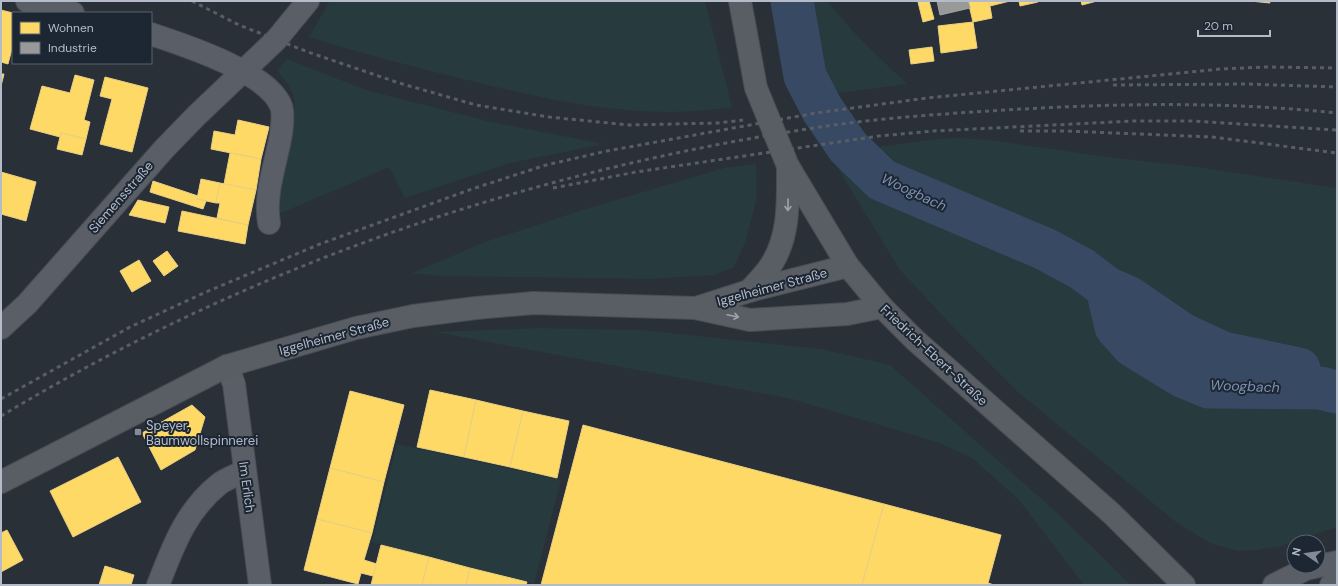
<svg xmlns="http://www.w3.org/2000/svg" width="1338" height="586" viewBox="0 0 1338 586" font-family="'DM Sans',sans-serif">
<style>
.green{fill:#273a3e}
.homes{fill:#ffd966;stroke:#e8d084}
.industry{fill:#999;stroke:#a1a4a7}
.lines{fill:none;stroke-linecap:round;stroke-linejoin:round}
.river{stroke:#384963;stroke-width:43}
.street-casing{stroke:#484c53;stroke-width:24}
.secondary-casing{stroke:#484c53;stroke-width:24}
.street{stroke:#5a5e66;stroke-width:22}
.secondary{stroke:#595d64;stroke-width:22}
.rail{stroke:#595d64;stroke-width:3;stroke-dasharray:4 4;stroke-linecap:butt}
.oneway{stroke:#9da4b0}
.poi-dot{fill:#848b96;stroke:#1d2633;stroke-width:1.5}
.labels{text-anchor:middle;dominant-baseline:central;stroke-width:4;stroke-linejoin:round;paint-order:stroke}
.street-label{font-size:13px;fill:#b4bcc9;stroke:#1d2633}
.poi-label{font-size:13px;fill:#b4bcc9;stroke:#1d2633;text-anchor:start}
.water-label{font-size:14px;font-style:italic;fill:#7c92b1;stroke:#1d2633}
</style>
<rect width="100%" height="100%" fill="#2a3038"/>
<g class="green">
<path d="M330,1H705L732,107C646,121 559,103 476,82C420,69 364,54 309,37Z"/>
<path d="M776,1H827L860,39L907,84L796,99Z"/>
<path d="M287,59L366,90L491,122L604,144L510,163L405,198L389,167L281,213L275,210C280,189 299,111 293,94C290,86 282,78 278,70Z"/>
<path d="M960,138L990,140L1100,156L1197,167L1337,188V527L1281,546L1258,550L1237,551L1210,543L1177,523L1018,392L955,329L900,270L829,154L936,139Z"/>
<path d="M756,164L757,197L745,243L734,267L714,275L650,279L440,276L412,273L485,242L579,211L724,168Z"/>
<path d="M537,328L642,330L821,349L890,365L1054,510L1131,585H1084L1019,500L972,458L937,442L792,399L435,332Z"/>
<path d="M397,444L561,480L534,584L372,542Z"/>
</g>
<g class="homes">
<path d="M929,1L934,19L923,22L918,2Z"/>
<path d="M968,1H989L992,18L973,22Z"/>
<path d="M989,1H1010L990,6Z"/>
<path d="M1019,1H1038V2L1020,6Z"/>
<path d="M1081,1H1097L1082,5Z"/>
<path d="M1250,1H1269L1270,3Z"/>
<path d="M1,10L13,13V45L8,64L1,62Z"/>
<path d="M973,22L977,48L941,53L938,26Z"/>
<path d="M932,47L934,61L911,64L909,50Z"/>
<path d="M1,74H4L1,86Z"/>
<path d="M75,75L94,80L84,120L90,122L86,139L61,133L60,137L30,129L42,86L70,93Z"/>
<path d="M105,77L148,88L132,152L100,144L112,99L100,96Z"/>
<path d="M238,120L269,127L261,159L211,149L214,131L235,135Z"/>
<path d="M61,133L86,139L82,155L57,149Z"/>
<path d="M230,153L261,159L256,190L224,184Z"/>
<path d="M1,172L36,182L26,221L1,214Z"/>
<path d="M201,179L220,183L216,203L197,199Z"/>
<path d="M153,181L198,196L197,199L206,201L203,209L150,192Z"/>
<path d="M220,183L256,190L248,225L217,218L220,203H216Z"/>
<path d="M138,200L169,207L165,223L129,215Z"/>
<path d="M182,211L248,225L245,244L178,231Z"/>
<path d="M167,251L178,266L164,276L153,261Z"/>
<path d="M139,260L151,281L132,292L120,271Z"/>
<path d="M430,390L476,400L464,457L417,447Z"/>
<path d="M350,391L404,405L384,482L330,468Z"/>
<path d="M476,400L523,411L510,467L464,457Z"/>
<path d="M192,405L205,417L195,450L161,470L142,433Z"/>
<path d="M523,411L569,421L557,478L510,467Z"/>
<path d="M583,425L884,504L862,585H541Z"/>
<path d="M118,457L141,502L73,537L50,491Z"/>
<path d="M330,468L384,482L372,533L317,519Z"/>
<path d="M884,504L1001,535L988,583L994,585H862Z"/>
<path d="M317,519L372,533L364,560L377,564L373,576L361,573L358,584L304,570Z"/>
<path d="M7,530L23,560L1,572V533Z"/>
<path d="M381,545L429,557L422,585H371Z"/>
<path d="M429,557L470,568L466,585H422Z"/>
<path d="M105,566L134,575L131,585H99Z"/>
<path d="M470,568L527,582L526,585H466Z"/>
</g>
<path class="industry" d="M937,1H968L970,8L940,15Z"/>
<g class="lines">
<g class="river">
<path d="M792,1L805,76L822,109L848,147L882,180L1045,249L1082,269L1107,288L1116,327L1133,346L1182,376L1209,387L1320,388L1337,392"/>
<path d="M1107,288L1128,297L1182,334L1223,353L1299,369"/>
</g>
<g class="street-casing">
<g id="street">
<path d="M27,1L73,13"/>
<path d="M151,34C184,45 268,72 281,106C284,114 282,126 281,134C276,164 264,193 269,223"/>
<path d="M1,328L27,304L164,149L196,116L276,40L308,1"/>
<path d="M227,366L234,384L260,585"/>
<path d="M158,585C173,547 185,512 218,485C225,479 237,475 245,471"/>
<path d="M1274,585L1306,569L1337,562"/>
<path d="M1331,585L1337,577"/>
</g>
</g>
<g class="secondary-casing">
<g id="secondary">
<path d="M740,1L756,88L788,166L848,266L882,307L915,340L1111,513L1184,585"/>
<path d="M749,291C756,283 765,275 771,265C790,236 788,200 788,166"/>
<path d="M696,308L749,291L848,266"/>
<path d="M1,482L227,366L356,328L413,316L476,308L534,303L695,308L750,320L847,314L882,307"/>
</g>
</g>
<use href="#street" class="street"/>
<use href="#secondary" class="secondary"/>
<g class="rail">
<path d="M192,1L239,25L308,52L399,83L476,105L549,117L629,125L718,123L743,120"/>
<path d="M1113,85L1246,84L1337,87"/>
<path d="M1020,131H1066L1212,137L1337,153"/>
<path d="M553,188L636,172L879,136L934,131L1133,121H1192L1337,130"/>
<path d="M1,399L130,327L206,292L320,244L472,189L546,165L607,151L816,113L927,98L1221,69L1265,67L1337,68"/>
<path d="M1,416C254,264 529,171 820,127C887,117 955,113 1023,109C1127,103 1233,102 1337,113"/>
</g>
</g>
<defs><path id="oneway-shaft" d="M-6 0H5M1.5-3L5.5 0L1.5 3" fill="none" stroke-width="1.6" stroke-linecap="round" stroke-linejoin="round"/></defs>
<g class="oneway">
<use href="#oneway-shaft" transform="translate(788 205) rotate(91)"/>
<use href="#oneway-shaft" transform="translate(733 316) rotate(12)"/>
</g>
<rect class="poi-dot" x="134" y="428" width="8" height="8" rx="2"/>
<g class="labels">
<g class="street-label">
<text transform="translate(121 197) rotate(-49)">Siemensstraße</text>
<text transform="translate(772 287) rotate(-15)">Iggelheimer Straße</text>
<text transform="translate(334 336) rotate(-15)">Iggelheimer Straße</text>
<text transform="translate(934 355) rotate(43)">Friedrich-Ebert-Straße</text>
<text transform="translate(247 487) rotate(82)">Im Erlich</text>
</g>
<g class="poi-label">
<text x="146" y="425">Speyer,<tspan x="146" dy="15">Baumwollspinnerei</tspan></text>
</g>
<g class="water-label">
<text transform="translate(914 192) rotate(25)">Woogbach</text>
<text transform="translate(1245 386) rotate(2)">Woogbach</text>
</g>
</g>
<rect width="1338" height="586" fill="none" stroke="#b4bcc9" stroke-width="4"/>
<rect x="12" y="12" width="140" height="52" fill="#1d2633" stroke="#59626f"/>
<rect x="20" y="22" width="20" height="12" fill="#ffd966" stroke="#59626f"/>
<text x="48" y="32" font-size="12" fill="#b4bcc9">Wohnen</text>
<rect x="20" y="42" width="20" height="12" fill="#999999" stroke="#59626f"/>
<text x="48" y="52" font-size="12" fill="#b4bcc9">Industrie</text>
<g transform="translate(1306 554) rotate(283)"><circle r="19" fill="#1d2633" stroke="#59626f"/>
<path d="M0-3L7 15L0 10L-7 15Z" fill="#848b96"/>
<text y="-6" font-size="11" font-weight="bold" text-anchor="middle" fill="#b4bcc9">N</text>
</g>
<path d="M1198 30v6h72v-6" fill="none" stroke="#b4bcc9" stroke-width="2"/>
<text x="1204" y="30" font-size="12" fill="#b4bcc9" stroke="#1d2633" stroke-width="3" paint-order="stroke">20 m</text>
</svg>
